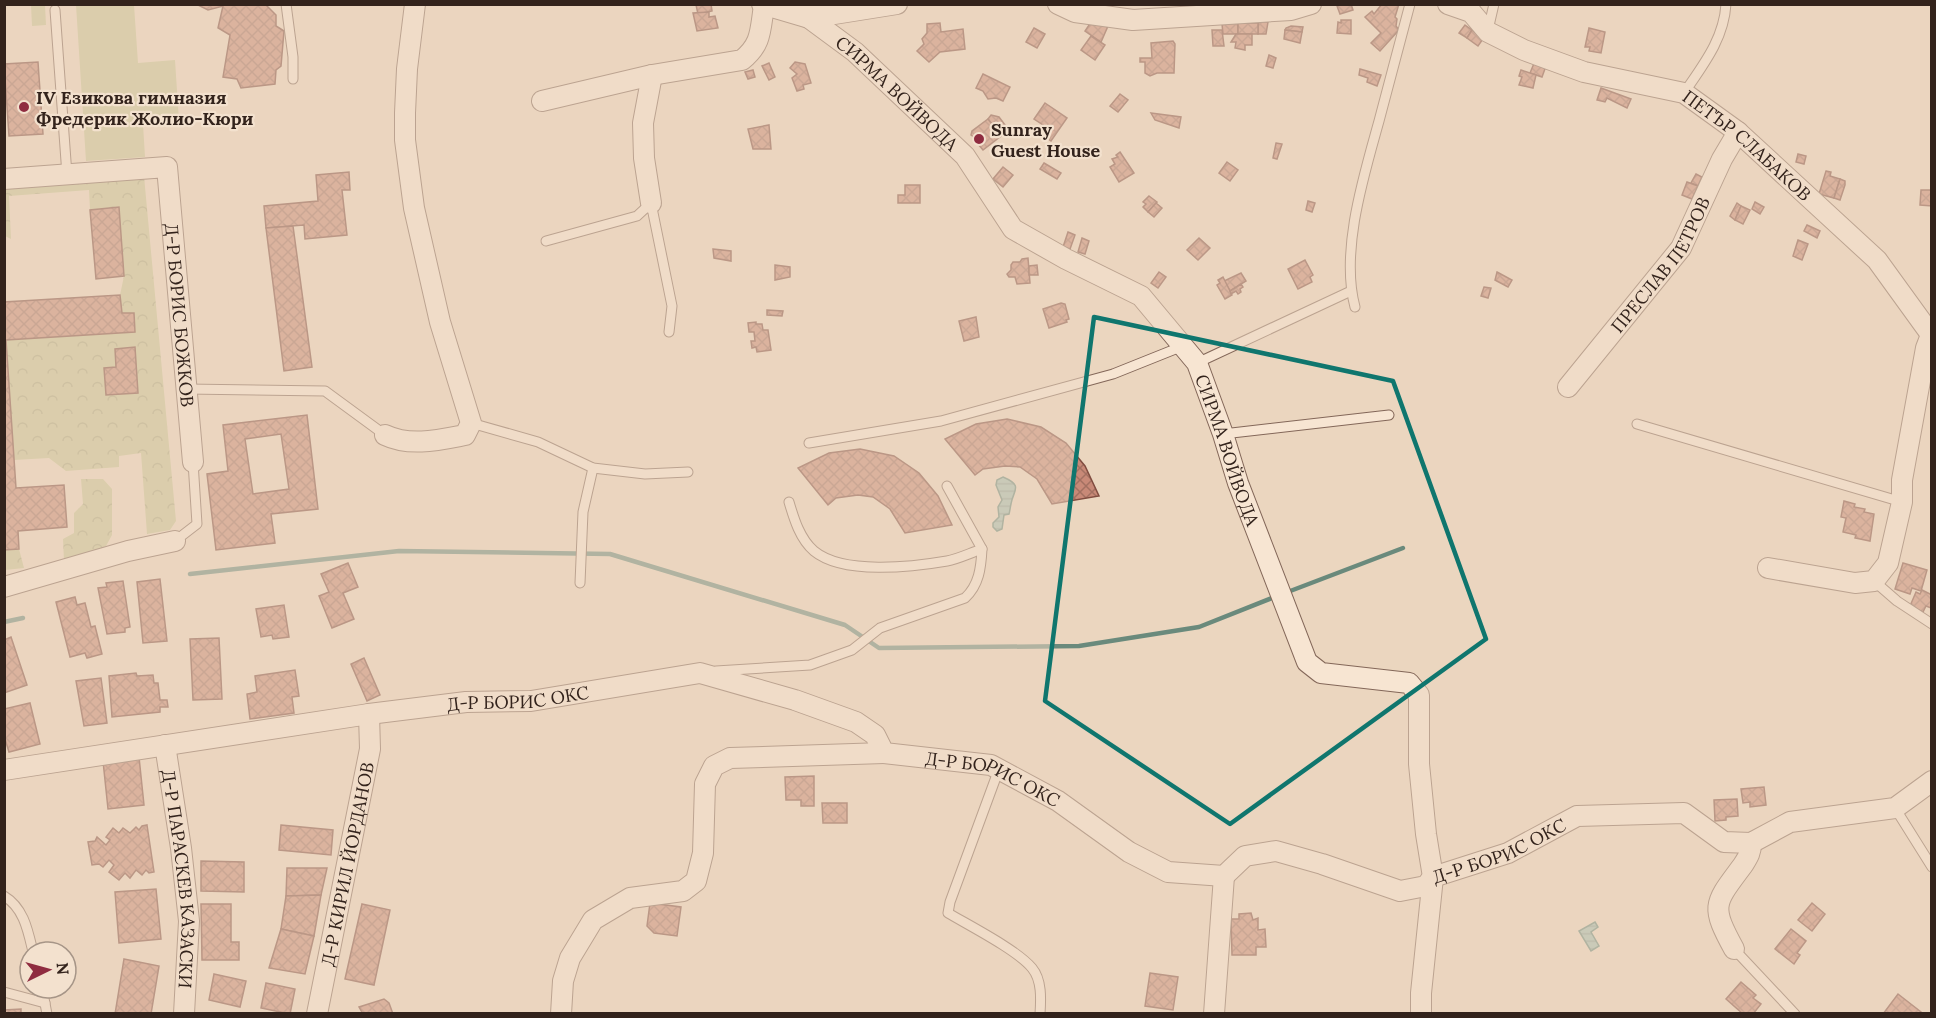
<svg xmlns="http://www.w3.org/2000/svg" width="1936" height="1018" viewBox="0 0 1936 1018" font-family="Lora,serif">
<style>
.park{fill:url(#park-crowns)}
.garden{fill:#c8c494}
.water{fill:url(#water-rules);stroke:#6a8a7c;stroke-width:1.5}
.lines{fill:none;stroke-linecap:round;stroke-linejoin:round}
.stream{stroke:#6a8a7c;stroke-width:4.5}
.building{fill:url(#building-cross-hatch);stroke:#814d40;stroke-width:1.5;fill-rule:evenodd}
.lane-casing{stroke:#836759;stroke-width:11}
.street-casing{stroke:#836759;stroke-width:22}
.lane{stroke:#f7e5d2;stroke-width:9}
.street{stroke:#f7e5d2;stroke-width:20}
.marked{fill:none;stroke:#0f766e;stroke-width:4.5;stroke-linejoin:round}
.poi-dot{fill:#8f2c40;stroke:#f3e1ce;stroke-width:2}
.labels{text-anchor:middle;dominant-baseline:central;stroke-width:4.5;stroke-linejoin:round;paint-order:stroke}
.street-label{font-size:18px;fill:#33231c;stroke:#f3e1ce}
.poi-label{font-size:18px;font-weight:bold;fill:#33231c;stroke:#f3e1ce;text-anchor:start}
</style>
<defs>
<pattern id="park-crowns" width="20" height="18" patternUnits="userSpaceOnUse" patternTransform="scale(1.5)"><rect width="20" height="18" fill="#c8c494"/><path d="M2 6a3 3 0 1 1 6 0M12 15a3 3 0 1 1 6 0" fill="none" stroke="#aca87f"/></pattern>
<pattern id="water-rules" width="6" height="5" patternUnits="userSpaceOnUse" patternTransform="scale(1.5)"><rect width="6" height="5" fill="#a2bdb0"/><path d="M0 2.5h6" fill="none" stroke="#8ca297"/></pattern>
<pattern id="building-cross-hatch" width="8" height="8" patternUnits="userSpaceOnUse" patternTransform="scale(1.5)"><rect width="8" height="8" fill="#c88977"/><path d="M0 0l8 8M0 8l8-8" fill="none" stroke="#a37061"/></pattern>
</defs>
<rect width="100%" height="100%" fill="#ebd6bf"/>
<g class="park">
<path d="M144,176L176,521L170,530L147,534L141,453L119,456V467L66,471L49,458L14,460L6,340L135,332L134,313H122L120,295L124,276L119,208L90,210L89,190L9,196L11,239L5,236V186Z"/>
<path d="M81,479H103L112,489V535L106,546L83,557L64,561L63,539L74,533V513L83,504Z"/>
<path d="M19,549L24,568L5,570V550Z"/>
</g>
<g class="garden">
<path d="M31,5H45L46,25L32,26Z"/>
<path d="M76,5H134L138,63L175,60L179,121L143,124L145,157L86,161Z"/>
</g>
<g class="water">
<path d="M1003,477C1024,486 1013,490 1011,504C1010,508 1010,511 1009,514L1004,515L1002,529L997,531L993,527V523L999,517L998,507L1002,500L996,485L997,480Z"/>
<path d="M1595,922L1598,927L1591,932L1599,946L1591,951L1579,931Z"/>
</g>
<g class="lines">
<g class="stream">
<path d="M190,574L399,551L610,554L845,625L879,648L1079,646L1199,627L1277,596"/>
<path d="M1285,593L1403,548"/>
<path d="M4,622L23,618"/>
</g>
</g>
<g class="building">
<path d="M196,4H265L276,15V26L284,31L281,66L276,70L275,84L241,88L237,79L223,77L230,35L218,28L223,6L208,10Z"/>
<path d="M711,4L712,11L698,14L696,5Z"/>
<path d="M1342,4H1351L1353,10L1340,14L1337,6Z"/>
<path d="M1382,4H1399L1395,17L1397,19L1396,26L1399,30L1380,51L1371,43L1381,33L1365,17L1372,11L1374,14Z"/>
<path d="M709,12V17L715,16L718,28L697,31L693,13Z"/>
<path d="M1341,20H1351V34L1337,33L1338,22L1341,23Z"/>
<path d="M1258,21L1268,22L1266,34H1258Z"/>
<path d="M1091,22L1108,26L1101,42L1085,31Z"/>
<path d="M940,23L941,32L963,29L965,49L940,52L929,62L917,51L924,44L922,39L927,33V24Z"/>
<path d="M1238,23V34H1223L1222,24Z"/>
<rect x="1238" y="23" width="20" height="11"/>
<path d="M1465,25L1472,30L1467,38L1459,33Z"/>
<path d="M1291,26L1303,27L1302,32L1285,30L1286,28Z"/>
<path d="M1034,28L1045,34L1037,48L1026,42Z"/>
<path d="M1589,28L1605,32L1601,53L1589,51L1590,47H1585Z"/>
<path d="M1212,30H1222L1224,46H1213Z"/>
<path d="M1285,30L1302,32L1300,43L1284,39Z"/>
<path d="M1472,30L1483,39L1478,46L1467,38Z"/>
<path d="M1236,34H1252V45H1245V50L1235,48L1236,42H1231Z"/>
<path d="M1091,36L1105,45L1095,60L1081,50Z"/>
<path d="M1173,41L1175,44L1174,73H1157L1150,76L1145,73V62H1140V58H1152L1151,43Z"/>
<path d="M1269,55L1276,58L1273,68L1266,66Z"/>
<path d="M1535,61L1546,66L1542,77L1530,73Z"/>
<path d="M38,62L43,134L9,136L4,64Z"/>
<path d="M795,62L805,64L811,83L803,85L804,89L797,91L792,78L797,74L790,68Z"/>
<path d="M769,63L775,77L769,80L762,66Z"/>
<path d="M1360,69L1381,75L1377,86L1367,82L1368,78L1359,75Z"/>
<path d="M753,70L755,77L748,79L745,72Z"/>
<path d="M1521,70L1536,75L1533,88L1519,85L1522,77L1519,76Z"/>
<path d="M983,74L1010,87L1003,101L996,98L988,99L983,91L976,88Z"/>
<path d="M1601,88L1631,99L1627,108L1607,98L1605,102L1597,100Z"/>
<path d="M1120,94L1128,100L1118,112L1110,106Z"/>
<path d="M1045,103L1067,118L1051,141L1038,132L1043,125L1034,119Z"/>
<path d="M1151,113L1181,117L1179,128L1155,120Z"/>
<path d="M991,115L999,117L1008,129L1001,136L988,119Z"/>
<path d="M988,119L1001,136L983,150L978,144L979,141L971,135L972,131Z"/>
<path d="M769,125L771,149H753L748,129Z"/>
<path d="M1276,143L1282,144L1277,159L1273,158Z"/>
<path d="M1120,152L1134,173L1119,182L1110,167L1115,164L1112,159L1118,157L1116,155Z"/>
<path d="M1798,154L1806,156L1804,164L1796,162Z"/>
<path d="M1227,162L1238,170L1230,181L1219,173Z"/>
<path d="M1044,163L1061,173L1057,179L1040,169Z"/>
<path d="M1003,167L1013,175L1003,187L993,179Z"/>
<path d="M1826,171L1831,172L1830,176L1840,179L1834,198L1819,194Z"/>
<path d="M349,172L350,190H342L347,235L305,239L304,225L266,228L264,206L318,201L316,175Z"/>
<path d="M1696,174L1702,177L1698,186L1691,183Z"/>
<path d="M1840,179L1845,181V185L1840,200L1834,198Z"/>
<path d="M1687,182L1698,186L1692,199L1682,195Z"/>
<path d="M905,185H920V203H898V195H905Z"/>
<path d="M1921,190H1932V206L1920,205Z"/>
<path d="M1149,196L1157,202L1148,212L1143,207L1146,204L1143,202Z"/>
<path d="M1308,201L1315,203L1312,212L1306,210Z"/>
<path d="M1755,202L1764,207L1760,214L1752,209Z"/>
<path d="M1156,203L1162,208L1154,217L1148,212Z"/>
<path d="M1737,203L1741,206L1735,220L1730,216Z"/>
<path d="M1741,206L1750,210L1743,224L1735,220Z"/>
<path d="M119,207L124,276L96,279L90,210Z"/>
<path d="M1807,225L1820,231L1817,238L1804,231Z"/>
<path d="M293,226L312,367L284,371L266,228Z"/>
<path d="M1068,232L1075,235L1070,249L1063,247Z"/>
<path d="M1082,238L1089,241L1085,254L1078,252Z"/>
<path d="M1199,238L1210,248L1198,260L1187,250Z"/>
<path d="M1798,240L1808,244L1802,260L1793,256Z"/>
<path d="M713,249L731,251V261L714,258Z"/>
<path d="M1028,258L1030,283L1017,284L1015,277H1009L1007,274L1011,270V265L1013,262H1020L1022,259Z"/>
<path d="M1305,260L1313,275L1310,277L1312,282L1298,289L1288,269Z"/>
<path d="M775,265L790,267V277L775,280Z"/>
<path d="M1037,265L1038,275H1029V266Z"/>
<path d="M1159,272L1166,277L1158,288L1151,283Z"/>
<path d="M1497,272L1512,280L1508,287L1495,280Z"/>
<path d="M1241,273L1246,281L1230,291L1224,281Z"/>
<path d="M1223,277L1232,295L1225,299L1217,285L1220,283L1218,280Z"/>
<path d="M1241,284L1243,287L1240,289L1241,292L1238,294L1236,291L1231,294L1230,291Z"/>
<path d="M1484,287L1491,288L1488,298L1481,296Z"/>
<path d="M120,295L122,313H134L135,332L6,340L16,488L64,485L67,527L18,531L19,549L4,550V302Z"/>
<path d="M1061,303L1065,304L1069,319L1066,320L1067,322L1049,328L1043,309Z"/>
<path d="M767,310L783,311L782,316L767,315Z"/>
<path d="M976,317L979,337L964,341L959,321Z"/>
<path d="M756,322V324H762L763,330H768L771,350L757,352L756,347L752,348L751,341H755L754,332H749L748,323Z"/>
<path d="M135,347L138,393L106,395L104,368L116,367L115,349Z"/>
<path d="M307,415L318,509L271,514L275,543L216,550L207,474L228,471L223,425ZM281,434L289,489L253,494L245,439Z"/>
<path d="M1007,419L1041,427L1066,443L1085,466L1099,496L1052,504L1037,479L1020,467L1005,466L983,469L975,475L945,439L976,424Z"/>
<path d="M860,449L894,456L919,473L938,496L952,525L905,533L890,509L873,497L858,495L836,498L828,505L798,468L829,453Z"/>
<path d="M1844,501L1855,504L1854,507L1865,509L1864,512L1874,514L1870,541L1855,538L1856,535L1843,532L1846,518L1841,517Z"/>
<path d="M348,563L358,587L343,593L354,619L332,628L319,596L329,592L321,574Z"/>
<path d="M1903,563L1927,570L1921,591L1912,588L1910,594L1895,589Z"/>
<path d="M160,579L167,641L143,643L137,582Z"/>
<path d="M123,581L130,627L125,628V632L107,634L98,588L107,587L106,583Z"/>
<path d="M1922,590L1932,595L1931,608L1926,606L1923,612L1910,606L1916,592L1920,594Z"/>
<path d="M75,597L77,605L85,603L91,627L95,626L102,654L87,658L85,653L70,657L56,602Z"/>
<path d="M284,605L289,637L273,639L272,635L261,637L256,609Z"/>
<path d="M11,637L27,685L4,693V640Z"/>
<path d="M219,638L222,699L193,700L190,639Z"/>
<path d="M364,658L380,695L367,701L351,664Z"/>
<path d="M295,670L299,696L292,697L294,713L250,719L247,694L257,692L255,676Z"/>
<path d="M136,673L137,676L153,675L154,683H158L160,700H167L168,707H160V712L112,717L109,676Z"/>
<path d="M101,678L107,723L84,726L76,681Z"/>
<path d="M30,703L40,744L9,752L4,736V709Z"/>
<path d="M139,757L144,805L108,809L103,761Z"/>
<path d="M814,776V806H801V800H786L785,777Z"/>
<path d="M1764,787L1766,805L1750,807V802L1743,803L1741,789Z"/>
<path d="M1737,799L1738,816L1726,817V820L1715,821L1714,800Z"/>
<path d="M822,803H847V823H823Z"/>
<path d="M147,825L154,872L149,873L146,870L142,875L136,870L130,878L125,873L119,880L109,872L114,865L109,860L103,867L99,864L92,865L88,842L95,841L97,837L106,845L110,840L106,837L113,828L119,833L123,828L130,833L136,827L139,830L142,826Z"/>
<path d="M281,825L333,830L331,855L279,850Z"/>
<path d="M201,861L244,862V892L201,891Z"/>
<path d="M287,868H327L321,895L286,896Z"/>
<path d="M156,889L161,939L119,943L115,892Z"/>
<path d="M321,895L314,936L281,929L286,896Z"/>
<path d="M650,903L681,907L677,936L654,933L647,926Z"/>
<path d="M1812,903L1825,914L1812,931L1798,920Z"/>
<path d="M201,904H231V942H239V960H202Z"/>
<path d="M362,904L390,910L374,985L345,979Z"/>
<path d="M1251,913L1253,920L1258,918V930L1265,929L1266,947H1256V955H1232L1231,919H1239V914Z"/>
<path d="M281,929L314,936L305,974L269,968Z"/>
<path d="M1791,929L1806,941L1797,953L1800,955L1794,964L1775,949Z"/>
<path d="M124,959L159,966L151,1014H115Z"/>
<path d="M1150,973L1178,977L1173,1010L1145,1006Z"/>
<path d="M214,974L246,981L240,1007L209,1000Z"/>
<path d="M1741,982L1756,995L1753,998L1761,1004L1753,1014H1743L1726,999Z"/>
<path d="M266,983L295,989L290,1014L261,1008Z"/>
<path d="M1898,994L1921,1012L1920,1014H1883Z"/>
<path d="M384,999L389,1003L393,1014H363L359,1007Z"/>
<path d="M21,1009V1014H4V1010Z"/>
</g>
<g class="lines">
<g class="lane-casing">
<g id="lane">
<path d="M286,4L293,57V79"/>
<path d="M55,10L67,175"/>
<path d="M1488,30L1494,4"/>
<path d="M1684,93C1703,65 1724,39 1726,4"/>
<path d="M651,203L672,306L669,332"/>
<path d="M546,241L637,216L651,203"/>
<path d="M1355,307C1340,251 1364,175 1379,121C1389,82 1400,43 1410,4"/>
<path d="M1197,363L1351,291"/>
<path d="M186,389L325,391L385,435"/>
<path d="M471,423L538,442L593,468L645,474L688,472"/>
<path d="M1637,424L1902,502"/>
<path d="M1223,434L1389,415"/>
<path d="M809,443L941,421L1113,374L1183,346"/>
<path d="M789,502C794,519 800,539 814,551C843,575 912,567 947,561C958,559 970,553 982,549L947,486"/>
<path d="M175,541L197,524L193,462"/>
<path d="M1874,581L1897,601L1932,624"/>
<path d="M580,583L583,512L593,468"/>
<path d="M716,671L810,665L852,650L880,628L965,598C979,585 981,568 982,549"/>
<path d="M999,769L950,902L948,913C970,926 1017,950 1032,968C1042,980 1041,999 1040,1014"/>
<path d="M1895,808L1932,867"/>
<path d="M4,896C24,908 28,931 33,952"/>
<path d="M1734,949L1795,1014"/>
<path d="M42,988L47,1014"/>
<path d="M4,992L45,1003"/>
</g>
</g>
<g class="street-casing">
<g id="street">
<path id="s1" d="M762,4L809,18L855,52L965,156L1013,229L1066,259L1141,296L1197,363L1223,434L1238,483L1307,662L1321,673L1409,683L1419,695V764L1426,834L1433,877L1421,993V1014"/>
<path d="M1058,4L1075,12L1133,20L1291,10L1311,4"/>
<path id="s2" d="M1448,4L1471,12L1488,32L1524,50L1584,72L1684,93L1738,132L1877,260L1932,336"/>
<path d="M811,10L809,18L897,4"/>
<path d="M542,101L652,75L742,60C762,44 760,30 764,6"/>
<path id="s3" d="M4,179L167,167L193,462"/>
<path d="M651,203L644,158L643,123L652,75"/>
<path id="s4" d="M1568,387L1681,248L1722,159L1738,132"/>
<path d="M385,435C410,447 439,440 465,435L471,423L440,322L414,208L405,140V113L407,69L415,4"/>
<path d="M1768,568L1855,583L1874,581L1888,563L1902,502V480L1926,348L1931,335"/>
<path d="M4,587L128,551L175,541"/>
<path id="s5" d="M165,745L181,848L189,921L184,1014"/>
<path id="s6" d="M4,770L369,714L466,702L531,701L700,673L795,700L856,722L875,735L884,753L991,765L1058,801L1129,852L1168,872L1224,876L1245,856L1276,851L1322,864L1400,891L1426,886L1433,877L1508,853L1577,816L1684,813L1724,842L1751,843L1790,822L1895,808L1932,781"/>
<path d="M1734,949C1710,905 1714,904 1743,865C1748,857 1751,853 1751,843"/>
<path id="s7" d="M317,1014L370,749L369,714"/>
<path d="M561,1014L563,981L570,958L593,920L630,898L683,891L696,881L703,853L705,784L714,766L730,758L884,753"/>
<path d="M1214,1014L1224,876"/>
</g>
</g>
<use href="#lane" class="lane"/>
<use href="#street" class="street"/>
</g>
<path d="M0 0H1936V1018H0ZM1094,317L1393,381L1486,639L1230,824L1045,701Z" fill="#ebd6bf" fill-opacity=".55" fill-rule="evenodd"/>
<path class="marked" d="M1094,317L1393,381L1486,639L1230,824L1045,701Z"/>
<g class="poi-dot">
<circle cx="24" cy="107" r="6"/>
<circle cx="979" cy="139" r="6"/>
</g>
<g class="labels">
<g class="street-label">
<text stroke="none"><textPath href="#s1" startOffset="165">СИРМА ВОЙВОДА</textPath></text>
<text stroke="none"><textPath href="#s2" startOffset="339">ПЕТЪР СЛАБАКОВ</textPath></text>
<text stroke="none"><textPath href="#s4" startOffset="154">ПРЕСЛАВ ПЕТРОВ</textPath></text>
<text stroke="none"><textPath href="#s3" startOffset="312">Д-Р БОРИС БОЖКОВ</textPath></text>
<text stroke="none"><textPath href="#s1" startOffset="669">СИРМА ВОЙВОДА</textPath></text>
<text stroke="none"><textPath href="#s6" startOffset="519">Д-Р БОРИС ОКС</textPath></text>
<text stroke="none"><textPath href="#s6" startOffset="1023">Д-Р БОРИС ОКС</textPath></text>
<text stroke="none"><textPath href="#s6" startOffset="1581">Д-Р БОРИС ОКС</textPath></text>
<text stroke="none"><textPath href="#s7" startOffset="153">Д-Р КИРИЛ ЙОРДАНОВ</textPath></text>
<text stroke="none"><textPath href="#s5" startOffset="135">Д-Р ПАРАСКЕВ КАЗАСКИ</textPath></text>
</g>
<g class="poi-label">
<text x="36" y="97">IV Езикова гимназия<tspan x="36" dy="21">Фредерик Жолио-Кюри</tspan></text>
<text x="991" y="129">Sunray<tspan x="991" dy="21">Guest House</tspan></text>
</g>
</g>
<rect width="1936" height="1018" fill="none" stroke="#33231c" stroke-width="12"/>
<g transform="translate(48 970) rotate(85)"><circle r="28" fill="#f3e1ce" stroke="#a69587" stroke-width="1.5"/>
<path d="M0-4.5L10 22L0 15L-10 22Z" fill="#8f2c40"/>
<text y="-9" font-size="16" font-weight="bold" text-anchor="middle" fill="#33231c">N</text>
</g>
</svg>
